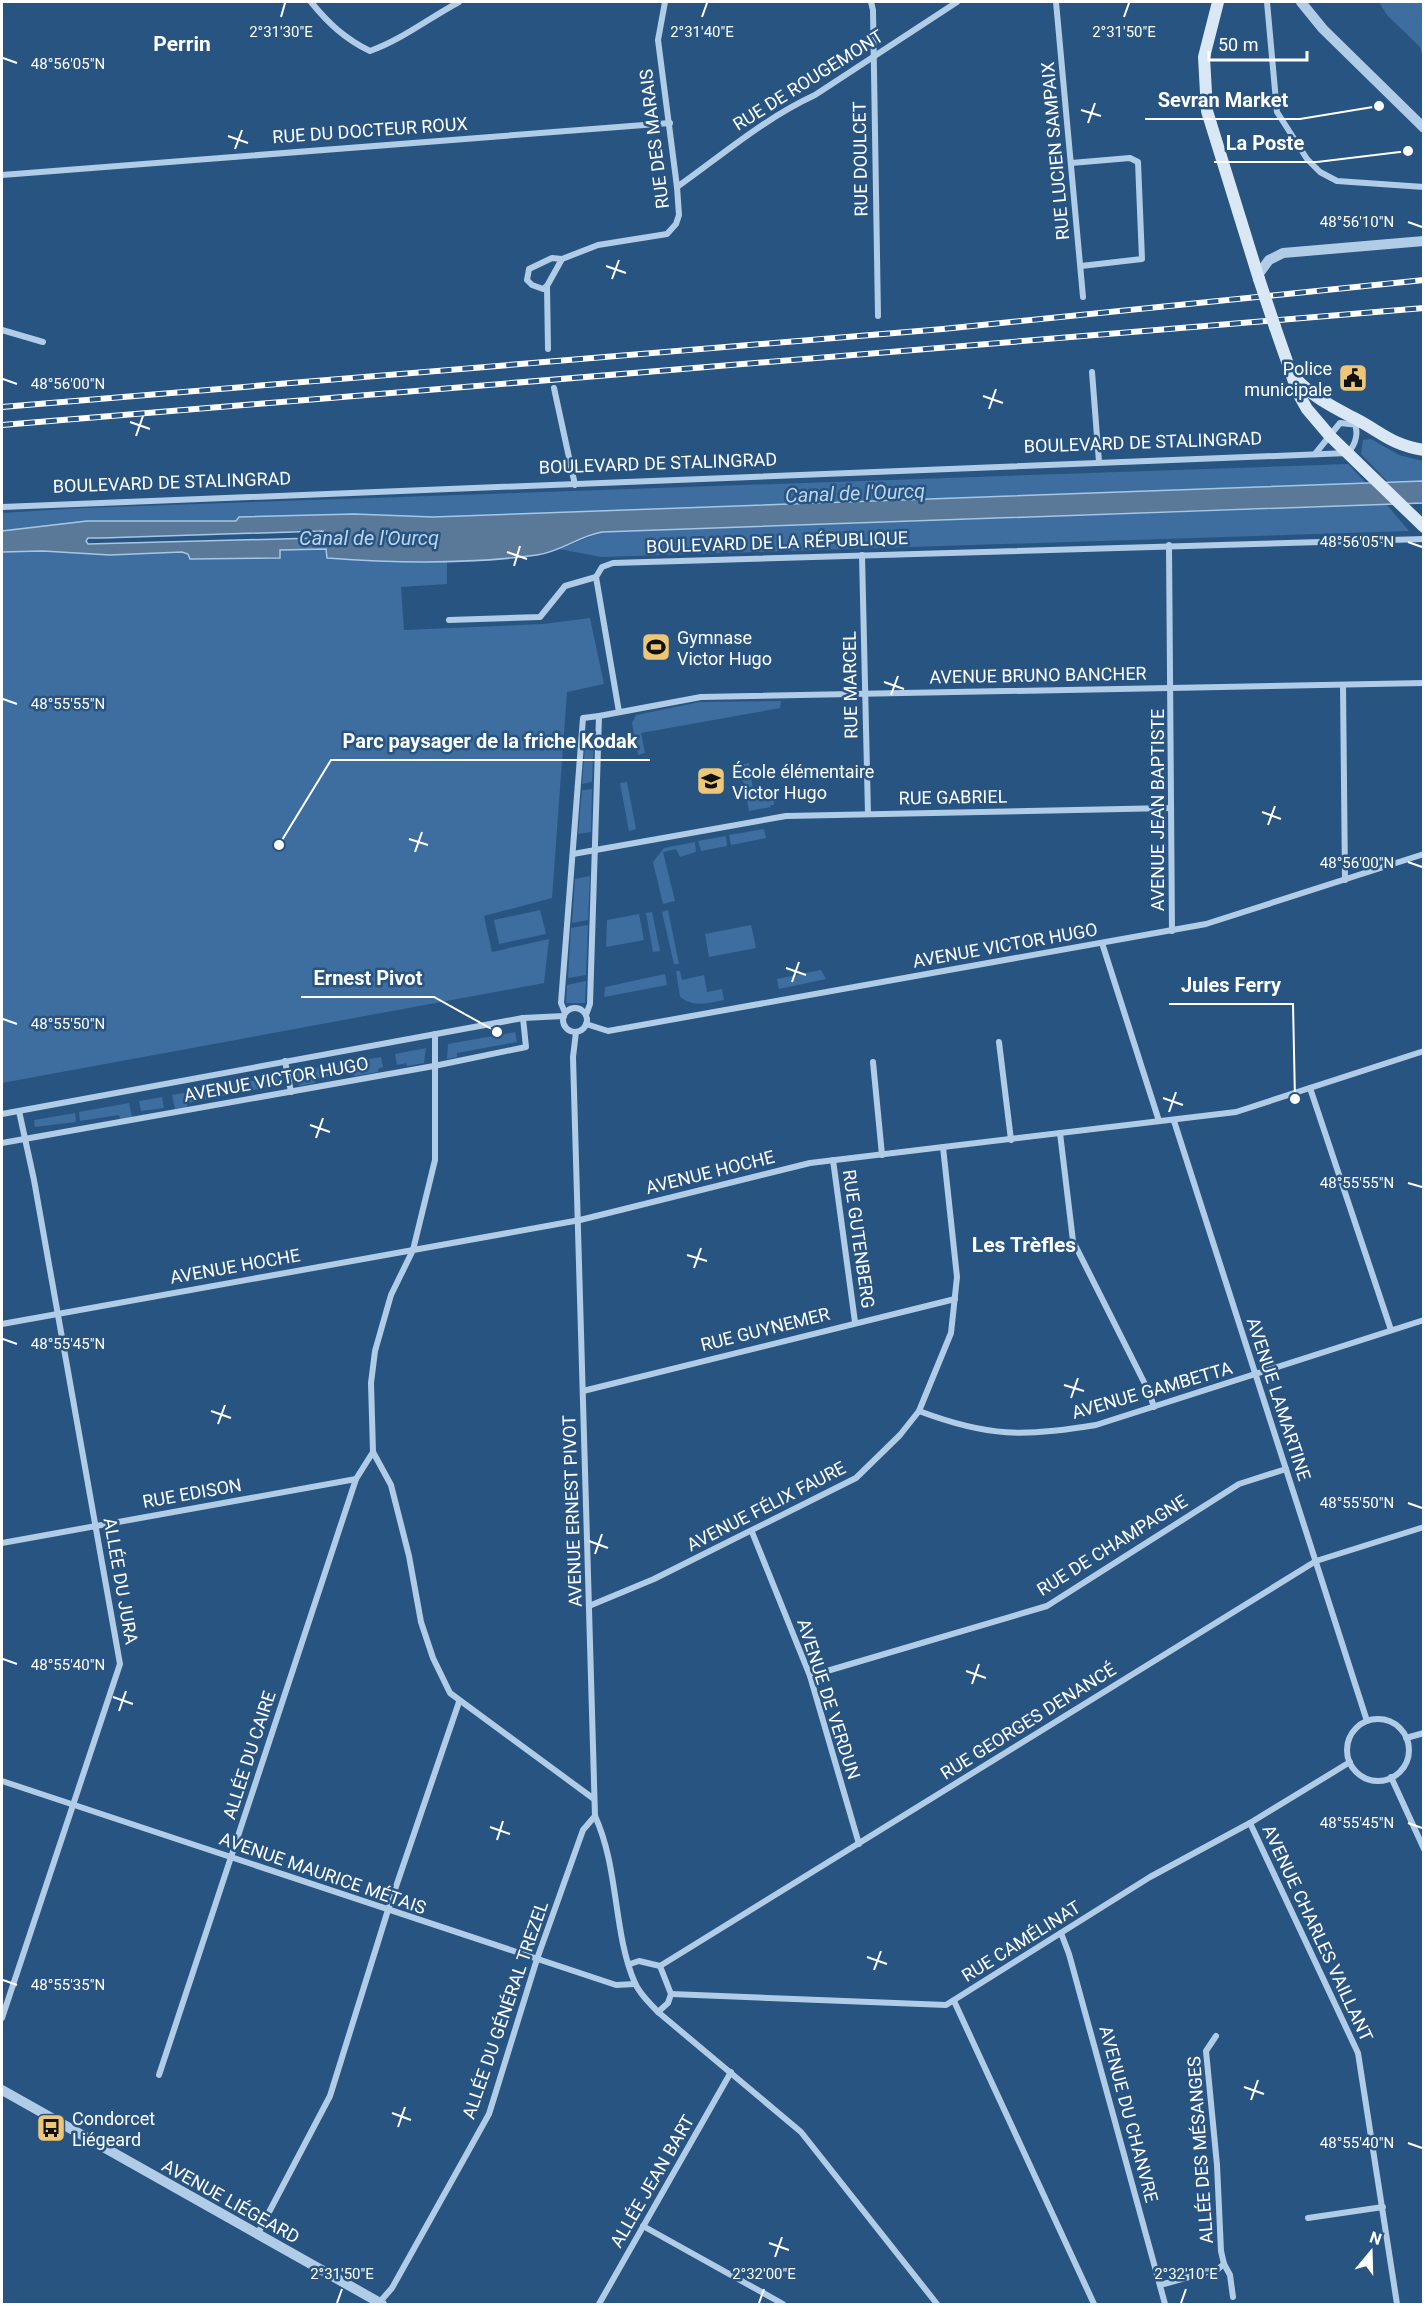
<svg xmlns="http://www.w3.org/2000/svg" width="1425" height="2306" viewBox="0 0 1425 2306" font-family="Roboto,sans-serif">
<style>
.green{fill:#3d6e9f}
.water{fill:#5a7999;stroke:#a5c7e7;stroke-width:1.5;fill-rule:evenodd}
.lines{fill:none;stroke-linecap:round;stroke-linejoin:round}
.minor{stroke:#b1cce6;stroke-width:6}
.tertiary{stroke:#b1cce6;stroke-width:10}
.secondary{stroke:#dae8f6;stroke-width:12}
.rail-casing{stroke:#fff;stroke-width:6}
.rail{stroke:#285482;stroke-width:4;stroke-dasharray:11;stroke-linecap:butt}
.secondary-bridge{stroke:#dae8f6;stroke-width:12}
.ticks{fill:none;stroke:#fff;stroke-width:2}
.labels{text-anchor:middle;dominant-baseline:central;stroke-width:5;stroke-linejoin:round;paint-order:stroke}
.street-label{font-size:18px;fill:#fff;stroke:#285482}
.poi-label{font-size:18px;fill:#fff;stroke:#285482;text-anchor:start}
.water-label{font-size:20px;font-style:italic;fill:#bcd5ee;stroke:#285482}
.quarter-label{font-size:21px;font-weight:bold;fill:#fff;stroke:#285482}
.ticks-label{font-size:15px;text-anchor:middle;fill:#fff;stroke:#285482;stroke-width:5;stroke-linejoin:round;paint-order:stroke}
.leader{fill:none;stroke:#fff;stroke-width:2}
.callout-dot{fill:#fff;stroke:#285482;stroke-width:2}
.callout-label{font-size:20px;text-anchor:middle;font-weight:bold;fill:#fff;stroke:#285482;stroke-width:5;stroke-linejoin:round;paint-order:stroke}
</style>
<rect width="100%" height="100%" fill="#285482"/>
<g class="green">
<path d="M1379,2H1423V58L1420,47L1387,15Z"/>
<path d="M1371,439L1399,455L1423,461V481L1388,482L1361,454L1363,440Z"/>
<path d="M1348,464L1366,483L433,517L354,514L240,517L236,521H87L2,531V513L83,508Z"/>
<path d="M1387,505L1409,531L601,557L559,549L602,532Z"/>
<path d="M326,549L327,558L370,561L447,560V584L401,587L404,630L543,624L590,618L604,684L567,692L552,898L484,916L492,952L549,939L544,983L2,1083V552L43,551L110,555L182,552L188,554L191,559L279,558L280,550Z"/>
<path d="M781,701L780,708L641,733L645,753L638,755L632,723L636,715L700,702Z"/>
<path d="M594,733L592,782L582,784L586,734Z"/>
<path d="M749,763L753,790L749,792L758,800L774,799V805H770L771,807L749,811L740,765Z"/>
<path d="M627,782L636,829L629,831L620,783Z"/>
<path d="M592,789L591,832L578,834L582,790Z"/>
<path d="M764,829L766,838L731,845L729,835Z"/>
<path d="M726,836L727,846L701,851L698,841Z"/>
<path d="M695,842L696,852L680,857L676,849L663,852L675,901L663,904L653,862L664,848Z"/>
<path d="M590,876L588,920L572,923L575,879Z"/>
<path d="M540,910L546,934L499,944L494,920Z"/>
<path d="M668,910L679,964H674L662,912Z"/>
<path d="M652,912L660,951L653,952L646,913Z"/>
<path d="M639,914L644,940L606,947L607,920Z"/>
<path d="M588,925L586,975L568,978L571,928Z"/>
<path d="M751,925L756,948L709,957L705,934Z"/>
<path d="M821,970L826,979L779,989L777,979Z"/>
<path d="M676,971H680L682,980L704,975L707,992L722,989L724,1000C707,1003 695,1008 680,997Z"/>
<path d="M665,974L667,985L604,997L605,987Z"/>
<path d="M586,981L585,1003H566L567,985Z"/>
<path d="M515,1032L517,1042L457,1053V1057L447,1059L448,1044Z"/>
<path d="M426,1048L424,1063L407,1066L406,1063L397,1065L395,1054Z"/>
<path d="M381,1057L383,1067L378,1069V1072L354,1076L353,1072L315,1079V1083L299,1086L297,1072Z"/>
<path d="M277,1076L279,1085L248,1091L247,1082Z"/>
<path d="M242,1082L244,1092L187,1103V1107L175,1109L172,1095Z"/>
<path d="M162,1097L164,1108L141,1111L139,1101Z"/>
<path d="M129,1103L132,1117L120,1119L119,1115L80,1121L79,1112Z"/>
<path d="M75,1113L76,1122L35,1127L34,1120Z"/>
</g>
<path class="water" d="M1423,481V503L602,532C579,536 560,552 537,555C471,564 393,563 327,558L326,549L280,550V558L190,559L188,554L182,552L110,555L43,551L2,552V531L87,521H236L239,517L354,514L433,517ZM323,531L324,536L316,538L88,544L86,541L88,538H102Z"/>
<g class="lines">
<g class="minor">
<path d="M311,2C328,23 345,39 370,51C403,39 429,18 459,2"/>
<path d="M871,2L873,10L878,316"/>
<path d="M1056,2L1083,297"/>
<path d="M1267,2L1277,112L1307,159L1320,172L1337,181L1424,187"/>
<path d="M1071,163L1130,158L1138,162L1142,259L1081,266"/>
<path d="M2,175L670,123"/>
<path d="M677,187C722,155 765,118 815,95L957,2"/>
<path d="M552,258L562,259L547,286L543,289L532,285L527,280L529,269Z"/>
<path d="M562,259L598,245L667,234L676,224L679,215L677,187L658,40L665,2"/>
<path d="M547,286L548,349"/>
<path d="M2,330L43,342"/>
<path d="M1092,372L1099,462"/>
<path d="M554,388L575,485"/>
<path d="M1315,454L1340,423L1359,425"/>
<path d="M2,507L1348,453C1356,444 1359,432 1354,421"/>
<path d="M1169,545L1172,931"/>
<path d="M862,555L868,814"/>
<path d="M449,620L540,617L565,586L596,577"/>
<path d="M1343,685L1345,880"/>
<path d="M619,712L596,577L602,567L613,563L1424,539"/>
<path d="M573,854L786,816L1170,808"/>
<path d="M1102,943L1159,1121"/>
<circle cx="575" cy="1020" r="12"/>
<path d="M565,1013L561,1003L583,718L599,716"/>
<path d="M586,1015L590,1004L599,716L701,697L1424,683"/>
<path d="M586,1024L608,1031L1206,924L1424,854"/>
<path d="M576,1032L573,1057L595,1816C619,1868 613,1933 635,1983C640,1995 650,2003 658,2012L801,2132L937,2304"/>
<path d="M435,1034V1160L413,1250L391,1295L375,1351L371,1383L373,1452L391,1485L409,1556L421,1622L433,1658L450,1693L594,1799"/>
<path d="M999,1042L1011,1140"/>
<path d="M285,1061L291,1092"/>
<path d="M873,1062L882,1155"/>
<path d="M1310,1088L1391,1330"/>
<path d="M2,1114L523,1018L564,1016"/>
<path d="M1174,1121L1367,1721"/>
<path d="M1060,1133L1073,1241L1149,1392L1154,1407"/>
<path d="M2,1143L434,1066L526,1047L523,1018"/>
<path d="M833,1160L855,1322"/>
<path d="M2,1324L580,1220L810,1163L1236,1112L1424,1051"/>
<path d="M583,1391L955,1299"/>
<path d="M919,1411C988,1437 1024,1437 1096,1425L1424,1320"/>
<path d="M752,1532L810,1676L859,1844"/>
<path d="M2,1543L356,1479L373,1452"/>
<path d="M589,1606L654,1579L856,1478L900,1435L919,1411L951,1333L957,1277L943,1147"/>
<path d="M810,1676L1047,1606L1239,1484L1286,1469"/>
<circle cx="1378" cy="1750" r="31"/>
<path d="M1406,1738L1424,1733"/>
<path d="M1391,1777L1424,1849"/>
<path d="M2,1781L616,1985L635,1984"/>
<path d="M1250,1823L1358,2053L1397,2304"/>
<path d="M1061,1933L1069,1954L1165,2304"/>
<path d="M630,1964L639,1961L660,1966L671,1994L668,2003L658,2012"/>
<path d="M660,1966L1316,1561L1424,1527"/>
<path d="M671,1994L946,2005L1150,1877L1250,1823L1350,1762"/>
<path d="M954,2001L1094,2304"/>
<path d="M2,2018L120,1664L34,1180L19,1111"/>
<path d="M1216,2036L1206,2051L1217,2165L1221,2251L1224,2264L1230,2275L1233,2297"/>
<path d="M159,2075L356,1479"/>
<path d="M1308,2218L1383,2207"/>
<path d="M643,2226L783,2304"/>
<path d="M257,2235L330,2096L388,1910L459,1702"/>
<path d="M1160,2285L1218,2269L1224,2264"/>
<path d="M378,2304L392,2288L489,2114L537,1959L583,1830L595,1816"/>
<path d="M599,2304L731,2072"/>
</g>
<g class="tertiary">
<path d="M1301,2L1323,29L1424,128"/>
<path d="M1258,275L1269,260L1283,253L1424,241"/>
<path d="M2,2090L382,2304"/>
</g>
<g class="secondary">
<path d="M1218,2L1204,57L1207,111L1259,279"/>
<path d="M1275,327L1298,393L1307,409L1330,436L1424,527"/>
<path d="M1294,377C1312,396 1329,405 1352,417C1379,430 1390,445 1424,450"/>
</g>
<g class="rail-casing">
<g id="rail">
<path d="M2,407L943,329L1424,280"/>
<path d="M2,425L1424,308"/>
</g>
</g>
<use href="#rail" class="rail"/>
<path class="secondary-bridge" d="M1259,279L1275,327"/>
</g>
<path class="ticks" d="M281,17L285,3M702,17L707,3M1124,17L1129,3M3,58L17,63M1081,110L1101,116M1088,123L1095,103M228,136L248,143M235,149L242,130M1408,222L1422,227M606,266L626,273M612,279L619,260M3,379L17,384M983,396L1003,403M989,409L996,389M130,422L150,429M136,436L143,416M1408,542L1422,547M507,552L527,559M514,566L520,546M884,682L904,689M891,695L898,676M3,699L17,704M1262,812L1281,819M1268,825L1275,806M409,839L428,845M415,852L422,832M1408,862L1422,867M786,968L806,975M792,982L799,962M3,1019L17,1024M1163,1098L1183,1105M1169,1112L1176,1092M310,1125L330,1132M316,1138L323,1118M1408,1183L1422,1187M687,1255L707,1261M694,1268L701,1248M3,1339L17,1344M1064,1385L1084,1391M1071,1398L1078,1378M211,1411L231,1418M218,1424L225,1405M1408,1503L1422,1508M589,1541L608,1548M595,1554L602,1534M3,1659L17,1664M966,1671L986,1678M972,1684L979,1664M113,1697L133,1704M119,1711L126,1691M1408,1823L1422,1828M490,1827L510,1834M497,1840L503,1821M867,1957L887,1964M874,1970L881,1951M3,1980L17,1985M1244,2087L1264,2094M1251,2100L1258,2080M392,2113L411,2120M398,2127L405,2107M1408,2143L1422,2148M769,2243L789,2250M775,2257L782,2237M337,2303L342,2289M759,2303L764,2289M1181,2303L1186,2289"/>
<defs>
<g id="civic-square" transform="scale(1.5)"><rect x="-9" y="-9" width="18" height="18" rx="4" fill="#eec677" stroke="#285482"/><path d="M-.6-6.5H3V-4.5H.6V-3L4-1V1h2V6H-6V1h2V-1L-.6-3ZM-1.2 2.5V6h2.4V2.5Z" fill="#111"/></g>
<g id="stadium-square" transform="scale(1.5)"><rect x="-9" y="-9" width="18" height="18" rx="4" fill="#eec677" stroke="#285482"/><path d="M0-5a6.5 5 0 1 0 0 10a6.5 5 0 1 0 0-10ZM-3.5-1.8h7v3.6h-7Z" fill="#111"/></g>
<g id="school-square" transform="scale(1.5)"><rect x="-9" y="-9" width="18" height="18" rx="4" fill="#eec677" stroke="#285482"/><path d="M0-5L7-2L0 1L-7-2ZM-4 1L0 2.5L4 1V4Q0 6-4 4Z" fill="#111"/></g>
<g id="bus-square" transform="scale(1.5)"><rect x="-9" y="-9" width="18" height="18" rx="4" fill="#eec677" stroke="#285482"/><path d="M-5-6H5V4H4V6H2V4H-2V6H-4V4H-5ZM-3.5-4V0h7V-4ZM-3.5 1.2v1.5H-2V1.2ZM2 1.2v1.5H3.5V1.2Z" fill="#111"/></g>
</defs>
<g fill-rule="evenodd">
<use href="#civic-square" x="1353" y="378"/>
<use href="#stadium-square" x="656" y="647"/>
<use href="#school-square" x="711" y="781"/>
<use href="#bus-square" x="51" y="2128"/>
</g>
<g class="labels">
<g class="street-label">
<text transform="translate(808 80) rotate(-32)">RUE DE ROUGEMONT</text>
<text transform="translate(370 130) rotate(-4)">RUE DU DOCTEUR ROUX</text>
<text transform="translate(654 139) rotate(-97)">RUE DES MARAIS</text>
<text transform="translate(1055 151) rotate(-95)">RUE LUCIEN SAMPAIX</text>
<text transform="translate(860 159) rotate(-91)">RUE DOULCET</text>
<text transform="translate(1143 442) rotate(-2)">BOULEVARD DE STALINGRAD</text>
<text transform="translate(658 463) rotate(-2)">BOULEVARD DE STALINGRAD</text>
<text transform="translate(172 482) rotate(-2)">BOULEVARD DE STALINGRAD</text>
<text transform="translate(777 542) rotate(-2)">BOULEVARD DE LA RÉPUBLIQUE</text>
<text transform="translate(1038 675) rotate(-1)">AVENUE BRUNO BANCHER</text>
<text transform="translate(850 685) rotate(-91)">RUE MARCEL</text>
<text transform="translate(953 797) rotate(-1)">RUE GABRIEL</text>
<text transform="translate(1157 810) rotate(-90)">AVENUE JEAN BAPTISTE</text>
<text transform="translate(1005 945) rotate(-10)">AVENUE VICTOR HUGO</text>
<text transform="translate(276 1079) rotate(-10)">AVENUE VICTOR HUGO</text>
<text transform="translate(710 1172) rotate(-14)">AVENUE HOCHE</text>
<text transform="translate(859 1239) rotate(82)">RUE GUTENBERG</text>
<text transform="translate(235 1266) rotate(-10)">AVENUE HOCHE</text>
<text transform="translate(765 1329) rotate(-14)">RUE GUYNEMER</text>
<text transform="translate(1152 1390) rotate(-16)">AVENUE GAMBETTA</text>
<text transform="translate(1279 1399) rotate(72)">AVENUE LAMARTINE</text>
<text transform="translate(192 1493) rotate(-10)">RUE EDISON</text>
<text transform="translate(766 1506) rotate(-27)">AVENUE FÉLIX FAURE</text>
<text transform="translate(572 1511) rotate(-92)">AVENUE ERNEST PIVOT</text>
<text transform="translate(1112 1545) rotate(-32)">RUE DE CHAMPAGNE</text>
<text transform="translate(121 1581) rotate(80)">ALLÉE DU JURA</text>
<text transform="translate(829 1699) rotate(72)">AVENUE DE VERDUN</text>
<text transform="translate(1028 1721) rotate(-32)">RUE GEORGES DENANCÉ</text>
<text transform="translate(249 1755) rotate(-72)">ALLÉE DU CAIRE</text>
<text transform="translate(323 1873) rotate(19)">AVENUE MAURICE MÉTAIS</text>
<text transform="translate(1318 1933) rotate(65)">AVENUE CHARLES VAILLANT</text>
<text transform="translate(1021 1941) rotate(-32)">RUE CAMÉLINAT</text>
<text transform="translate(505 2010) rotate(-71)">ALLÉE DU GÉNÉRAL TREZEL</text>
<text transform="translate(1129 2114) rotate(75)">AVENUE DU CHANVRE</text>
<text transform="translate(1200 2150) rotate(-94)">ALLÉE DES MÉSANGES</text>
<text transform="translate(652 2181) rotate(-60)">ALLÉE JEAN BART</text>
<text transform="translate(231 2201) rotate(29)">AVENUE LIÉGEARD</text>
</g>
<g class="poi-label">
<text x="1332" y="368" text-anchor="end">Police<tspan x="1332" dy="21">municipale</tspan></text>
<text x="677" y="637">Gymnase<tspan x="677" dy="21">Victor Hugo</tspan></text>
<text x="732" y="771">École élémentaire<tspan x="732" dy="21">Victor Hugo</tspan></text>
<text x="72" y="2118">Condorcet<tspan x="72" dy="21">Liégeard</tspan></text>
</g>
<g class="water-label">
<text transform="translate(855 493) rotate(-2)">Canal de l'Ourcq</text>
<text x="369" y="538">Canal de l'Ourcq</text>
</g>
<g class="quarter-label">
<text x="182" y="44">Perrin</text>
<text x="1024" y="1245">Les Trèfles</text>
</g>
</g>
<g class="ticks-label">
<text x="702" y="37">2°31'40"E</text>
<text x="1124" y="37">2°31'50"E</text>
<text x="281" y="37">2°31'30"E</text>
<text x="68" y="69">48°56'05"N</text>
<text x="1357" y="227">48°56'10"N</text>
<text x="68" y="389">48°56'00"N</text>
<text x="1357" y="547">48°56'05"N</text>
<text x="68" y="709">48°55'55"N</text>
<text x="1357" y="868">48°56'00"N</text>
<text x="68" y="1029">48°55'50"N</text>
<text x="1357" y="1188">48°55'55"N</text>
<text x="68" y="1349">48°55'45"N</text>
<text x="1357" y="1508">48°55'50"N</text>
<text x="68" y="1670">48°55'40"N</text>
<text x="1357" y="1828">48°55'45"N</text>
<text x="68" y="1990">48°55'35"N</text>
<text x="1357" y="2148">48°55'40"N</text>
<text x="342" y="2279">2°31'50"E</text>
<text x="764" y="2279">2°32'00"E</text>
<text x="1186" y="2279">2°32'10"E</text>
</g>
<path class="leader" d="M1379 106L1300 119H1145M1408 151L1317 162H1214M279 845L331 760H650M497 1032L434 997H301M1295 1099L1293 1004H1169"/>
<g class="callout-dot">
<circle cx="1379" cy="106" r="6"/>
<circle cx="1408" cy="151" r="6"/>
<circle cx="279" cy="845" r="6"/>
<circle cx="497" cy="1032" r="6"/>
<circle cx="1295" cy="1099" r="6"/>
</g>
<g class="callout-label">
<text x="1223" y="107">Sevran Market</text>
<text x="1265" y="150">La Poste</text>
<text x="490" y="748">Parc paysager de la friche Kodak</text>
<text x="368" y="985">Ernest Pivot</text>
<text x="1231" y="992">Jules Ferry</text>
</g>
<rect width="1425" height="2306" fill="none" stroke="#ffffff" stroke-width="6"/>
<g transform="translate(1371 2252) rotate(19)" stroke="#285482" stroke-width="4.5" paint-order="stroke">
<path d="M0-4.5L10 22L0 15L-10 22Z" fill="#ffffff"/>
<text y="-9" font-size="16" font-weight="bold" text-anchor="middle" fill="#ffffff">N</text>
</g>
<path d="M1209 51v9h98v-9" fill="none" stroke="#ffffff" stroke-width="3"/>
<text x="1218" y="51" font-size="18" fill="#ffffff" stroke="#285482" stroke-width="4.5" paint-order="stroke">50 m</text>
</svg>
